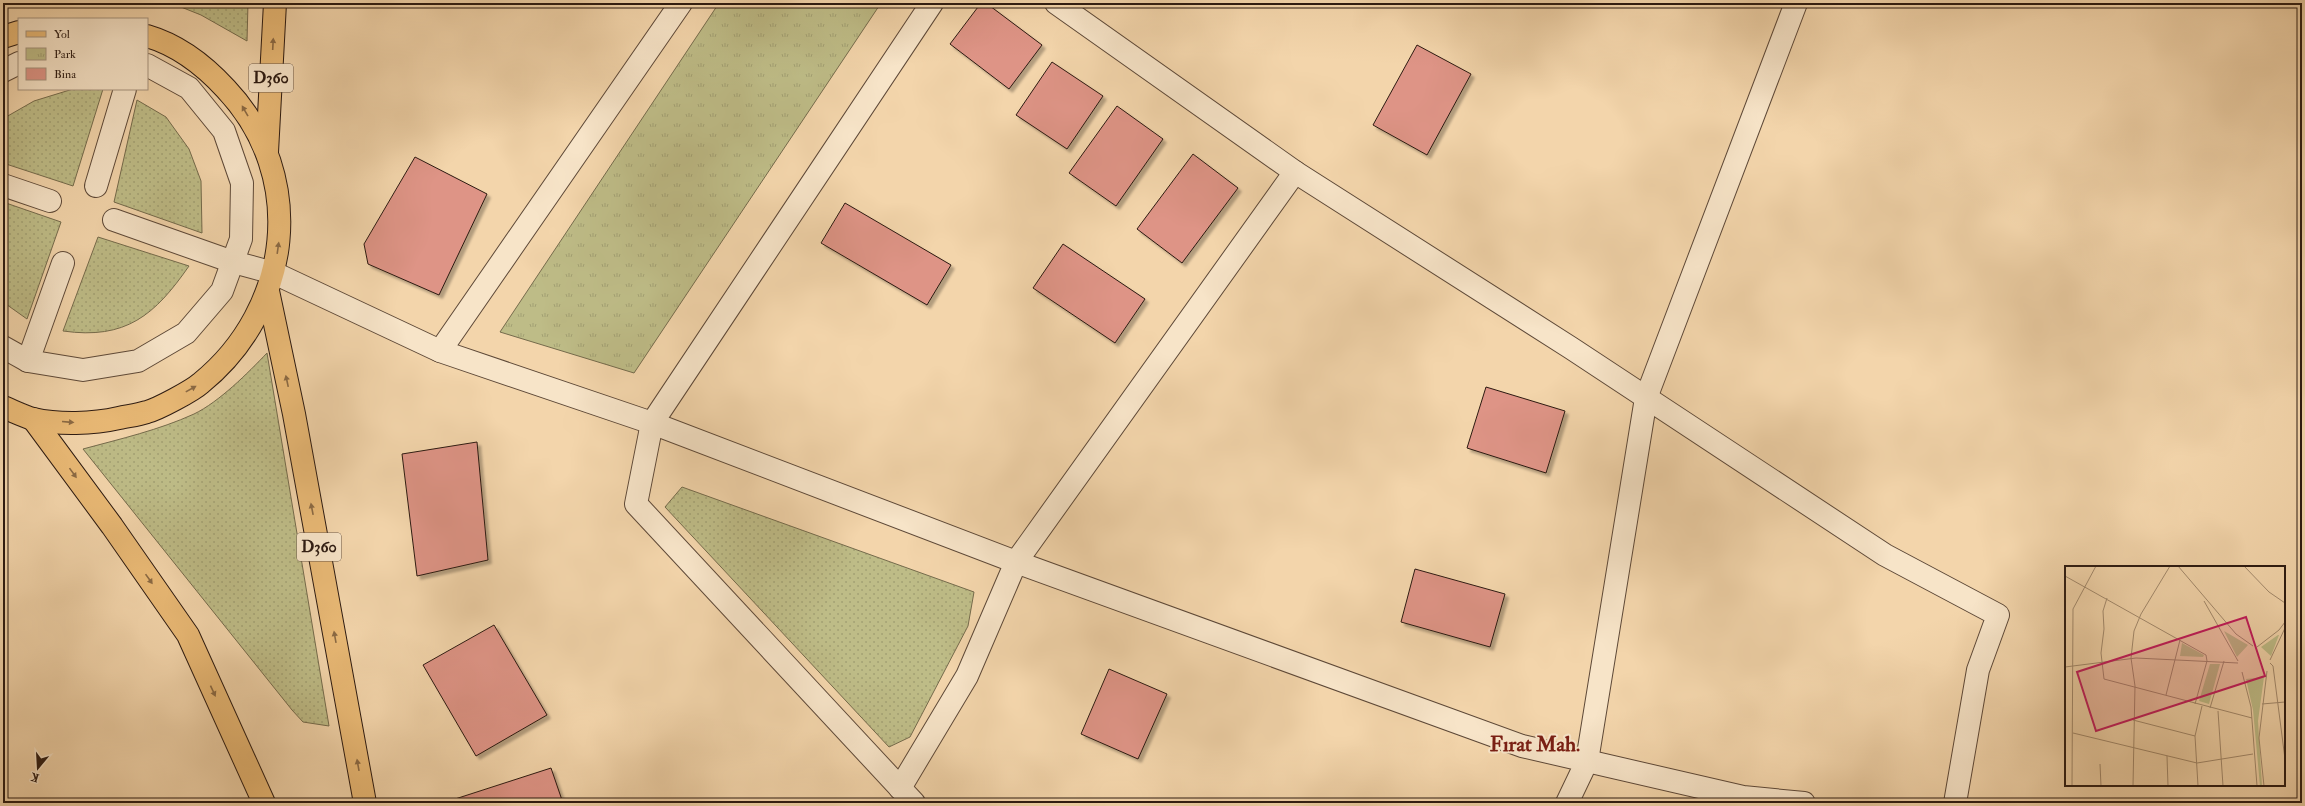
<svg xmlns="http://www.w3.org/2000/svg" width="2305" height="806" viewBox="0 0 2305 806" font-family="'IM FELL Double Pica',serif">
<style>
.grass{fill:url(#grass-dots);stroke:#756b4c}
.park{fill:url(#park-tufts);stroke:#756b4c}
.building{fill:#de9486;stroke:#2c1a11;filter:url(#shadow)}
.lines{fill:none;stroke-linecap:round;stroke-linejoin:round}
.minor-casing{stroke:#5e4938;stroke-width:24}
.major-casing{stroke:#2c1a11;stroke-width:24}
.minor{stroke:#f7e4c8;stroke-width:22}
.major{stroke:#eaba76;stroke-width:22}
.oneway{fill:#8b6a44}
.labels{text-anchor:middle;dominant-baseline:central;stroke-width:4;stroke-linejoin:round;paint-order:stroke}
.shield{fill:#f7e4c8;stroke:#695748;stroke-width:1}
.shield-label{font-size:16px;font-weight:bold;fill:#2c1a11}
.district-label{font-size:21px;font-weight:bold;fill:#7a1f14;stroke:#f7e4c8}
.inset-road{fill:none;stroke:#a38a6d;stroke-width:1}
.view{fill:#c2185b;fill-opacity:0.15;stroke:#c2185b;stroke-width:2}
.inset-edge{fill:none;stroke:#2c1a11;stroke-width:2}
</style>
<defs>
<pattern id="grass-dots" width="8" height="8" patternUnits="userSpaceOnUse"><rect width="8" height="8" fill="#bebc87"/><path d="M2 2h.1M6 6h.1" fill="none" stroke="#a3a174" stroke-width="1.8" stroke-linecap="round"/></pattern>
<pattern id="park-tufts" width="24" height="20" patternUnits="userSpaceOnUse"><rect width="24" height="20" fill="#bebc87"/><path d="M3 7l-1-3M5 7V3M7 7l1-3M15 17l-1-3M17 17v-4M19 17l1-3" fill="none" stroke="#a3a174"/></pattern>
<filter id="shadow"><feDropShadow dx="3.5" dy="3.5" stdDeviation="1" flood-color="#0004"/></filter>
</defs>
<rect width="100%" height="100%" fill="#f3d5ab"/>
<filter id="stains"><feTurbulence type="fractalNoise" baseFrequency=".005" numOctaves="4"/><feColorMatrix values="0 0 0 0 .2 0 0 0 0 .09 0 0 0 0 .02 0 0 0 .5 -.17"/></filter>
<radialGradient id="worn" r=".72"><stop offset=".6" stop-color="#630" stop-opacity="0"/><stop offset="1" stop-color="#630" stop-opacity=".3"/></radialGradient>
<g class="grass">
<path d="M171,3H248L247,41L201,15Z"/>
<path d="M73,89H103L73,186L3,163V120L6,117L34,101Z"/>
<path d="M137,100L166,117L189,149L201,181L202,233L114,202Z"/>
<path d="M3,202L61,222L27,319L3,302Z"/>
<path d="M98,237L189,266C155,315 126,340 63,331Z"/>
<path d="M267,353L329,726L303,722L292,710L83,449C120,439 159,430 194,414C219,402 248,373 267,353Z"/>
<path d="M682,487L974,592L968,626L910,737L889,747L665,507Z"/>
</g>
<path class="park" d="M719,3H881L634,373L500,332Z"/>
<g class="building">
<path d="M981,3H986L1042,45L1009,89L950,44Z"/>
<path d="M1417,45L1471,74L1427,155L1373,125Z"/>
<path d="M1052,62L1103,96L1067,149L1016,115Z"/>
<path d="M1117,106L1163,139L1116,206L1069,173Z"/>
<path d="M1193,154L1238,188L1182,263L1137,229Z"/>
<path d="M415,157L487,194L439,295L368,264L364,244Z"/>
<path d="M845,203L951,265L927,305L821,243Z"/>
<path d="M1063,244L1145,299L1115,343L1033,288Z"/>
<path d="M1486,387L1565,411L1546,473L1467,448Z"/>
<path d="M477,442L488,560L417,576L402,454Z"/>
<path d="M1415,569L1505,594L1490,647L1401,622Z"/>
<path d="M494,625L547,715L476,756L423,665Z"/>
<path d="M1109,669L1167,694L1138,759L1081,734Z"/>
<path d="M551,768L563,803H453L452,800Z"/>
</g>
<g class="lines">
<g class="minor-casing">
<g id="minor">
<path d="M1056,3L1295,172L1571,348L1885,555L1998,615L1978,670L1955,803"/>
<path d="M3,71L19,63"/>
<path d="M3,185L50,201"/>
<path d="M96,186L125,89"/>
<path d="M114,220L233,262L274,273L440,351L652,423L1016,562L1522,746L1743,797L1804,803"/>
<path d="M3,347L28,361L83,370L138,361L186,333L222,291L241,239L242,183L224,131L189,88L147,65"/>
<path d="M440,351L681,3"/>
<path d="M28,361L63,263"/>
<path d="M900,788L967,676L1016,562L1295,172"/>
<path d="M914,803L636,504L652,423L932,3"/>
<path d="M1567,803L1587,761L1646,398L1796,3"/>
</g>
</g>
<g class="major-casing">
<g id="major">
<path d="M3,37L19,32"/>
<path d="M267,152L275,3"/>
<path d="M268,291L294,414L365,803"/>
<path d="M3,407C13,411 23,416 33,419C59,425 93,424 119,418C128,416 138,415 147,412C158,409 192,391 201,383C292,309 308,176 226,89C204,65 178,45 147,36"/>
<path d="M33,419L112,526L188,635L264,803"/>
</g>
</g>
<use href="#minor" class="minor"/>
<use href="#major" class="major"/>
</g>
<defs><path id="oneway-solid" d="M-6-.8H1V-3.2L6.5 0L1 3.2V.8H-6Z"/></defs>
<g class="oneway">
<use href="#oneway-solid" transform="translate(273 44) rotate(-87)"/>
<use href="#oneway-solid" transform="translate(245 111) rotate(-120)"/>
<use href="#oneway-solid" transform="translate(278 248) rotate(-82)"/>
<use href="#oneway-solid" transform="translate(287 381) rotate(-102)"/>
<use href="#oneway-solid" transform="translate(191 389) rotate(-29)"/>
<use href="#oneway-solid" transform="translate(68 422) rotate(5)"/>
<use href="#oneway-solid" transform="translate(73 473) rotate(54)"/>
<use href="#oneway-solid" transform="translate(312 509) rotate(-101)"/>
<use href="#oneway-solid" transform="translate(149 579) rotate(55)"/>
<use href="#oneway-solid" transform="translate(335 637) rotate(-100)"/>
<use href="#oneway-solid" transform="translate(213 691) rotate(65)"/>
<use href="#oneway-solid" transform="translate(358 765) rotate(-100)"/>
</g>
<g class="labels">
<g class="shield">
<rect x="249" y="64" width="44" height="28" rx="3"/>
<rect x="297" y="533" width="44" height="28" rx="3"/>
</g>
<g class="shield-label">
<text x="271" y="78">D360</text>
<text x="319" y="547">D360</text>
</g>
<g class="district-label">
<text x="1535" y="744">Fırat Mah.</text>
</g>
</g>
<g transform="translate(2065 566)">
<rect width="220" height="220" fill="#f3d5ab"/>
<path d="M159,65L183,79L172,91ZM213,69H214L206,90L196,81ZM117,77L139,89L138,91L115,90ZM199,111L193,155L197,220H195L188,144L181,113Z" fill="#bebc87"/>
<path d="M145,98H155L144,138L134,135Z" fill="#bebc87"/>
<path class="inset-road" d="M113,0L171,68L188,80M179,0L204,26L220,37M0,10L141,89L142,95L130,138M42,32L38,45L39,63L36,87L39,113L187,152M139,35L173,95M192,81L214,64L220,56M205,94L220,62M205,97L208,100L220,193M0,101L71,92L173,97M177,106L186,141L192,220M101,129L115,74M197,138L220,136M145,142L159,95M153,145L158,220M68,154L130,170M8,167L132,197L188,188M102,190L103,220M35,198L36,220M7,220L8,43L31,0M68,220L70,120L66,92L69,65L76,48L105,0M133,220L130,170L137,140M199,220L194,172L202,105"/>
<path class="view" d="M181,51L200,110L31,165L12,106Z"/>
<rect width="220" height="220" class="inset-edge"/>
</g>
<rect width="2305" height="806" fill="none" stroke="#f3d5ab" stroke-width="16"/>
<rect x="4" y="4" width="2297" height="798" fill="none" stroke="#2c1a11" stroke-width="2"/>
<rect x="8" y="8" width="2289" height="790" fill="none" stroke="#2c1a11"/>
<rect x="18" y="18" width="130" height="72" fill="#f7e4c8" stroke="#a6937f"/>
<rect x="26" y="31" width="20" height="6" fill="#eaba76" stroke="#a6937f"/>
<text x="54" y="38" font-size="12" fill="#2c1a11">Yol</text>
<rect x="26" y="48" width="20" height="12" fill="url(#park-tufts)" stroke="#a6937f"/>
<text x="54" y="58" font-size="12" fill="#2c1a11">Park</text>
<rect x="26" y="68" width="20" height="12" fill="#de9486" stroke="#a6937f"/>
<text x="54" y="78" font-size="12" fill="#2c1a11">Bina</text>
<g transform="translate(38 768) rotate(198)" stroke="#f7e4c8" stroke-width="3" paint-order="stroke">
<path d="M0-3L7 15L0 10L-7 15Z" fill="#2c1a11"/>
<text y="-6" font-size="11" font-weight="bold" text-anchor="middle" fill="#2c1a11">K</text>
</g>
<rect width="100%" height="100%" filter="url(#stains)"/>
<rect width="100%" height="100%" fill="url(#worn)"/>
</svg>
